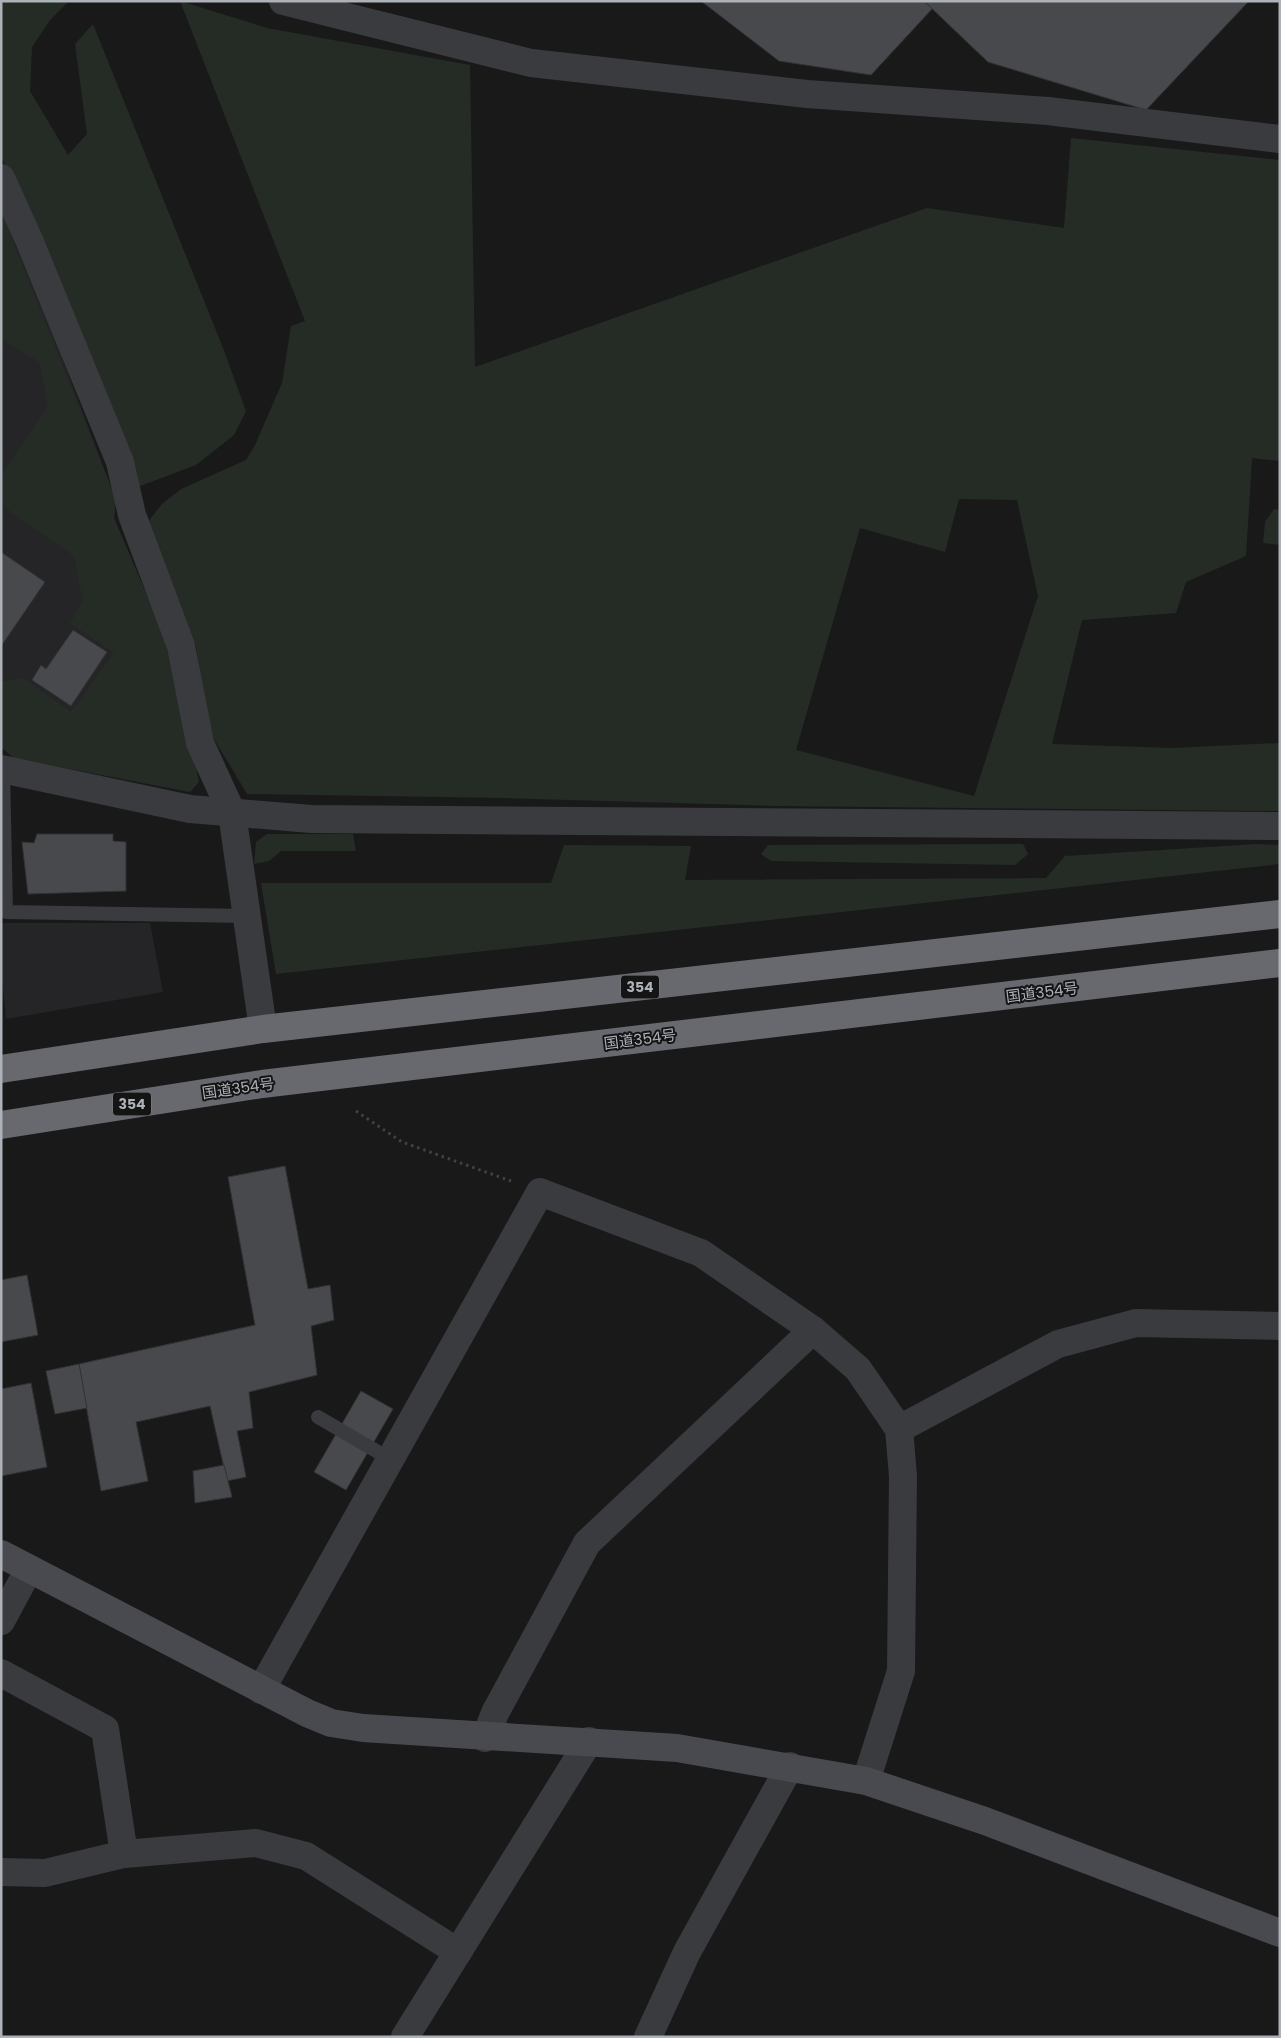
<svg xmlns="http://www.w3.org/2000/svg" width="1281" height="2038" viewBox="0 0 1281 2038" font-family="Poppins,'Noto Sans JP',sans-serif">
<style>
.built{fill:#252527}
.green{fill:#252c26;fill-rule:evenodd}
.building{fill:#48494c;stroke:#333336}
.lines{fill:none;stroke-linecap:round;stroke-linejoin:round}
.path{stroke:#404246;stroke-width:3;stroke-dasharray:2.5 4;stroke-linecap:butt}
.lane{stroke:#3a3b3f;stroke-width:14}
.street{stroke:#3a3b3f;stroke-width:28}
.secondary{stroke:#484a4f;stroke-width:28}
.highway{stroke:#67696f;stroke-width:28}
.labels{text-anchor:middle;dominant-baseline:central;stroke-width:4;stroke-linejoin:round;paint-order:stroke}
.shield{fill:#141415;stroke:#7f8287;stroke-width:1}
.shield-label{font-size:14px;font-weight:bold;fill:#adb1b8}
.street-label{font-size:15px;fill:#adb1b8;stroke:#141415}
</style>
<rect width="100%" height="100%" fill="#19191a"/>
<g class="built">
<path d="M1,210L55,339L116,500L114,518L199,782L190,792L14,758L1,747Z"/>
<path d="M1,923H150L163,992L6,1019L1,968Z"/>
</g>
<g class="green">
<path d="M1,1H69L50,20L32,47L30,91L68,155L87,134L75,44L93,24L223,348L246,411L234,435L196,465L135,488L1,155Z"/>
<path d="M180,1L267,28L470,65L475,367L927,208L1064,228L1071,138L1280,160V461L1252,458L1246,556L1186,582L1176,613L1082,620L1052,744L1172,748L1280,743V811L777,806L503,798L247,794L208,729L196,646L147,523L162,504L181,489L246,460L255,445L282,383L291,326L305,321ZM959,499L1017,500L1038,596L974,796L796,750L860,528L945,552Z"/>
<path d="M1,211L116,500L114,518L172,654L199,782L190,792L14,758L1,747V682L23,678L71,712L114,653L70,623L83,601L74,556L1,505V476L48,407L40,363L1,338Z"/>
<path d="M1274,509L1280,510V545L1263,543L1265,522Z"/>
<path d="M267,834H353L356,851H281L269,861L254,864L256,842Z"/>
<path d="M1023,844L1028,854L1015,865L771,861L761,854L768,845Z"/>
<path d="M1256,844L1280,845V864L276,974L261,883H551L564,845L691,846L685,880L1046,878L1065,856Z"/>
</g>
<g class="building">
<path d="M701,1H924L932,9L871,75L779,61Z"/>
<path d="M924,1H1249L1146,110L988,62Z"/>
<path d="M1,552L45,582L2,645H1Z"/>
<path d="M73,630L107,652L71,706L32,680L41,665L46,669Z"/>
<path d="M37,834H113V841L126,842V891L28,894L22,842L34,843Z"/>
<path d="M285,1166L308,1289L330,1285L334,1320L311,1326L317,1375L249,1392L253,1428L237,1431L246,1477L227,1481L210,1406L136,1422L148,1481L101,1491L79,1364L255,1325L228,1177Z"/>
<path d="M27,1275L38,1335L1,1342V1280Z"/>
<path d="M79,1364L87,1408L55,1414L46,1371Z"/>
<path d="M31,1383L47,1467L1,1476V1389Z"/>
<path d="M361,1391L393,1409L346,1490L314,1472Z"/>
<path d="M224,1465L232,1497L195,1503L193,1471Z"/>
</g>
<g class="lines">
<path class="path" d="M356,1111L402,1142L511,1181"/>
<g class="lane">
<path d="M3,770L6,912L247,916"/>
<path d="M318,1417L390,1459"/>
</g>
<g class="street">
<path d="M283,1L531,63L807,94L1048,111L1280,139"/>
<path d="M1,178L29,240L120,462L132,515L181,646L200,743L232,813L263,1029"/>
<path d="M1,769L190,809L311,819L1280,826"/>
<path d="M899,1429L1058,1344L1136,1323L1280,1326"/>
<path d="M1,1621L29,1569"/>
<path d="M1,1673L105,1729L124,1854"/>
<path d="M261,1690L540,1192L701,1253L813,1330L858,1369L899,1429L903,1476L901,1671L866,1781"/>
<path d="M485,1738L495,1713L587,1543L813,1330"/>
<path d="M1,1872L45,1873L124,1854L256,1843L306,1856L458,1952"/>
<path d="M405,2037L589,1741"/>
<path d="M648,2037L687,1952L790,1766"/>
</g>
<path class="secondary" d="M1,1554L307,1713L331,1723L363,1728L677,1748L866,1781L985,1821L1280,1933"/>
<g class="highway">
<path d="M1,1069L263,1029L1280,914"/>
<path d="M1,1125L262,1084L1280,963"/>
</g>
</g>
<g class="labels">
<g class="shield">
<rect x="621" y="975.5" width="38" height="23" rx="4"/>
<rect x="113" y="1092.5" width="38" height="23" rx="4"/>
</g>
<g class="shield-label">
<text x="640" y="987">354</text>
<text x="132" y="1104">354</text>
</g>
<g class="street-label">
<text transform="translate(1042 992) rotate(-7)">国道354号</text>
<text transform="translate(640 1039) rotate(-7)">国道354号</text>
<text transform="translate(238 1088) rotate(-8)">国道354号</text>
</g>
</g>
<rect width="1281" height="2038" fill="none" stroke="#adb1b8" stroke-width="5"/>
</svg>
